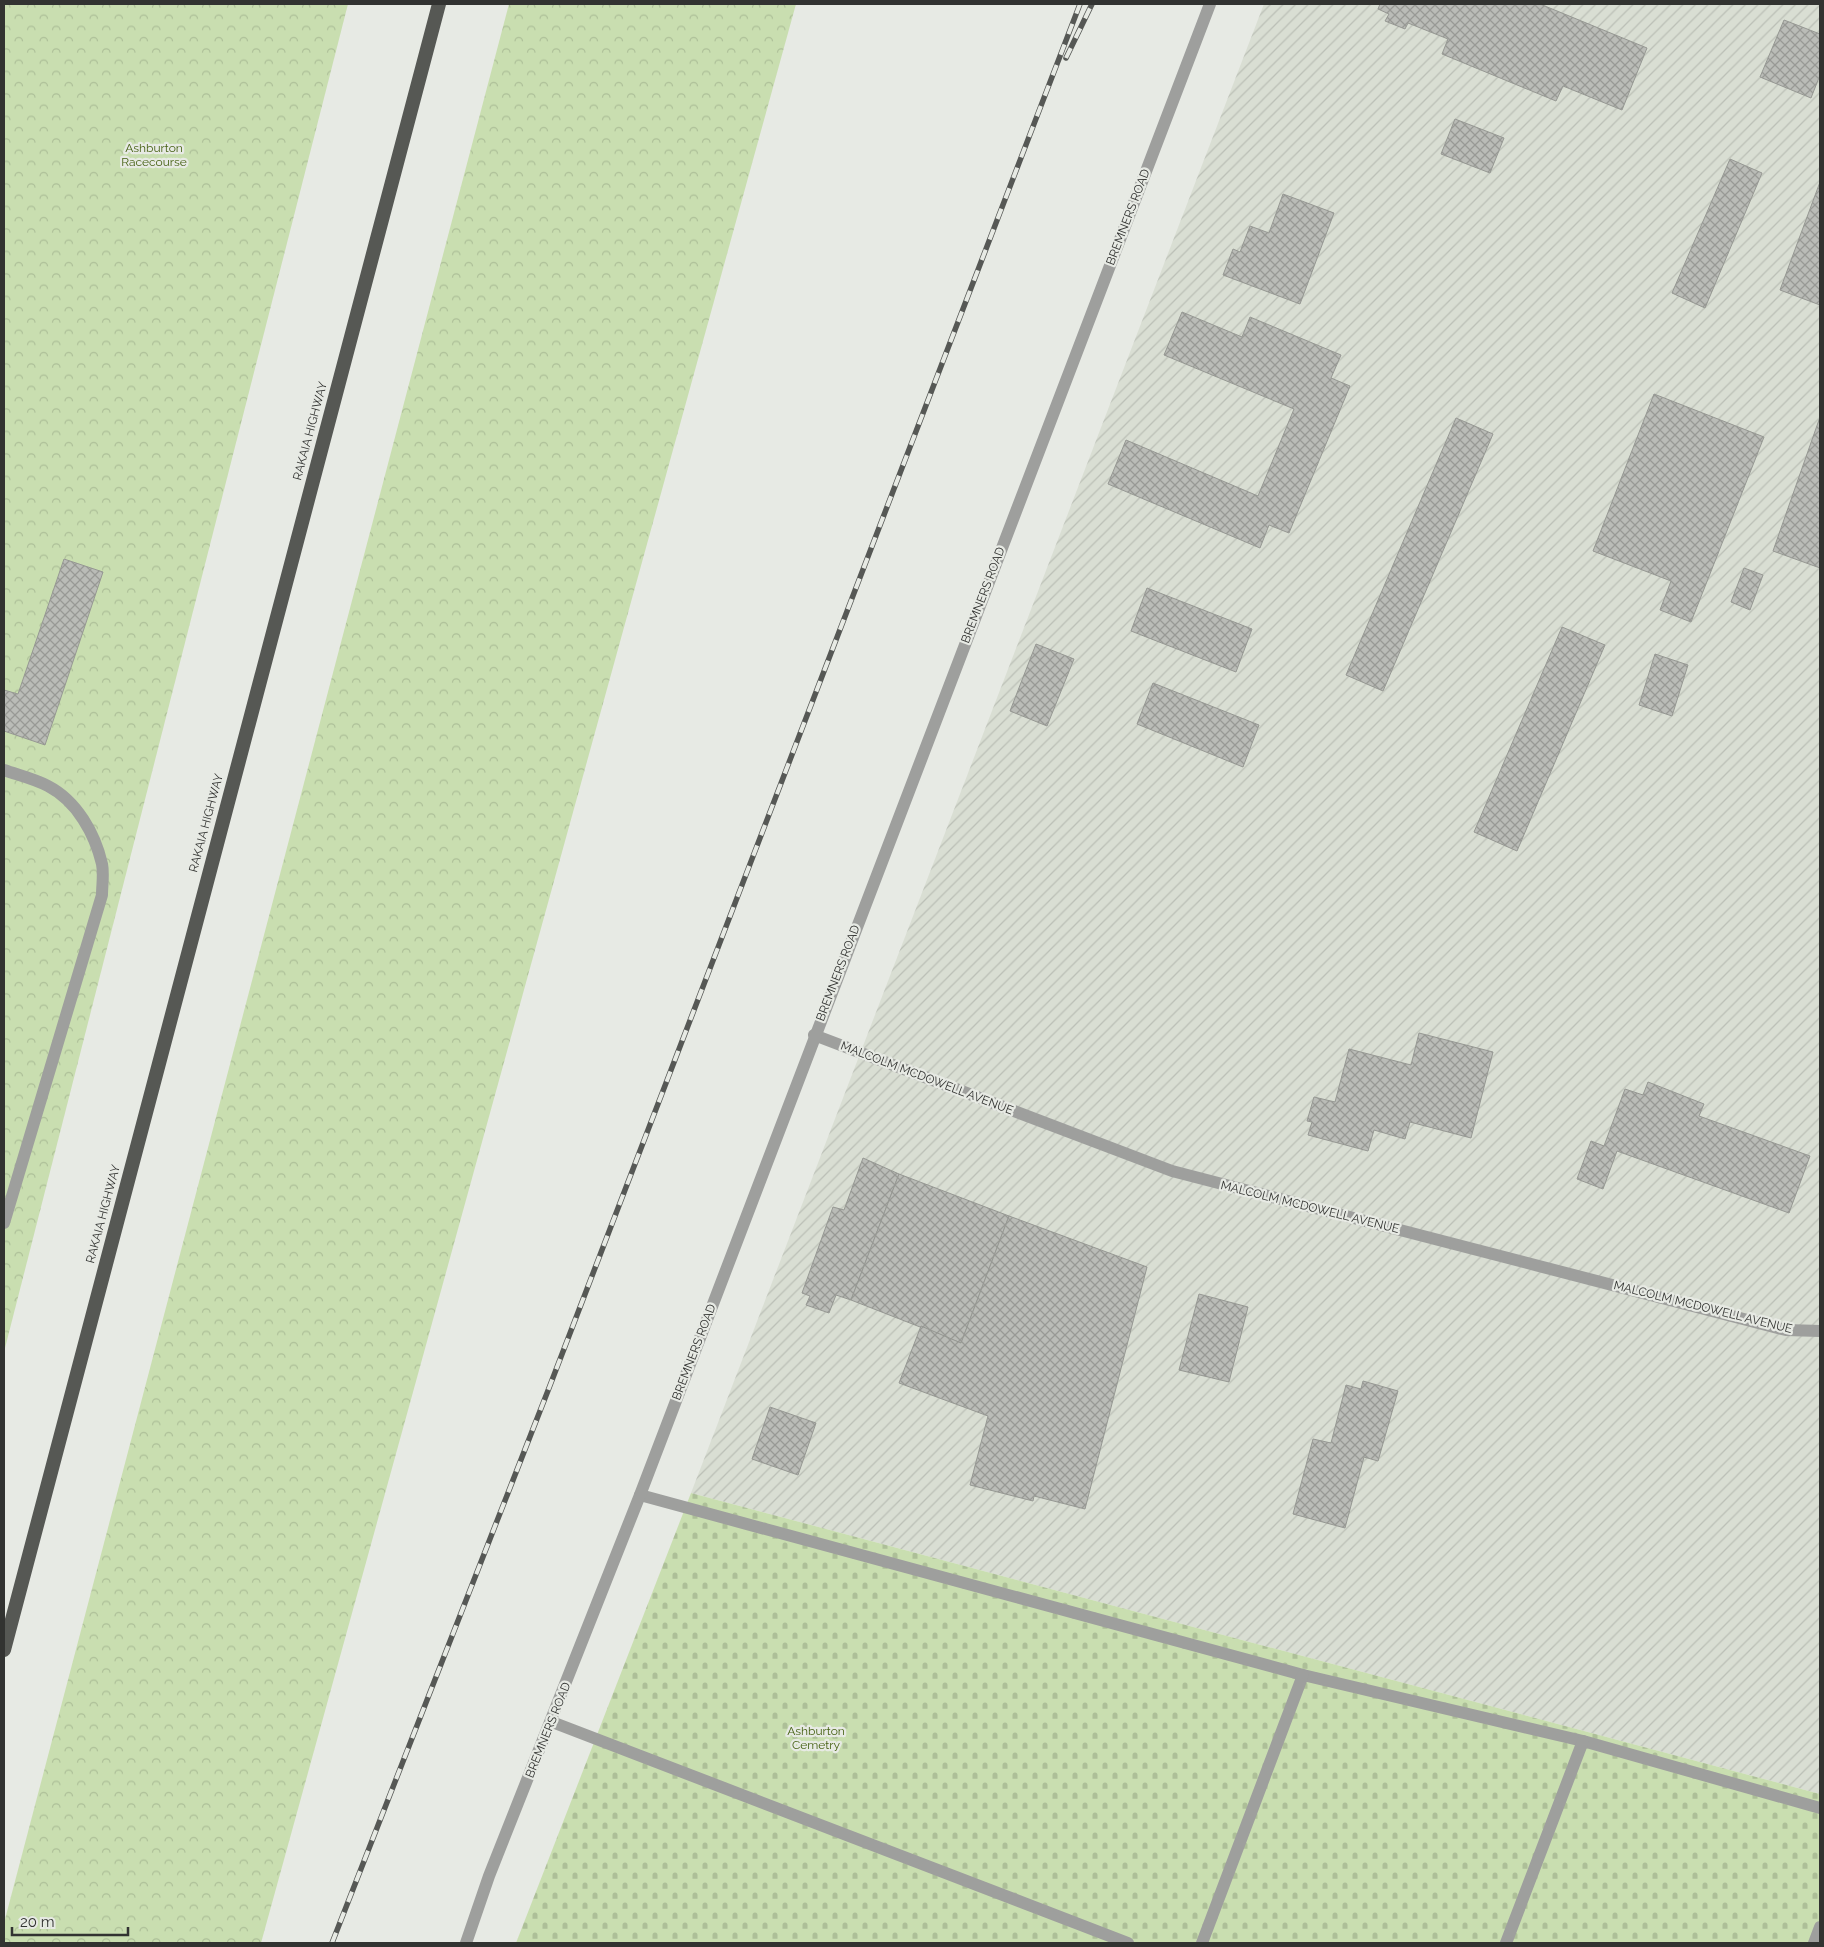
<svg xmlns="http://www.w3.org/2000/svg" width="1824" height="1947" viewBox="0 0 1824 1947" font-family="Raleway,sans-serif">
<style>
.industrial{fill:url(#industrial-furrows)}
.forest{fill:url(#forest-crowns)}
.cemetery{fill:url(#cemetery-stones)}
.building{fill:url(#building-cross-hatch);stroke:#969893}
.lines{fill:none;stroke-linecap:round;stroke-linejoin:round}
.service{stroke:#9e9f9d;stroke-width:12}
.minor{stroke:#9e9f9d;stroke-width:12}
.tertiary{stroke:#9e9f9d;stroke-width:12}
.trunk{stroke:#565854;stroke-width:14}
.rail-casing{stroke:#565855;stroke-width:5.5}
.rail{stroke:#e7eae4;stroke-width:4;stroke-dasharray:11;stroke-linecap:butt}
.labels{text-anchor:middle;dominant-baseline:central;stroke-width:4.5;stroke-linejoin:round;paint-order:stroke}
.park-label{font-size:12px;fill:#456012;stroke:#e7eae4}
.street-label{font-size:12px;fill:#323331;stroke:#e7eae4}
</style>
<defs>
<pattern id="industrial-furrows" width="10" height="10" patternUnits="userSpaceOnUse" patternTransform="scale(1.25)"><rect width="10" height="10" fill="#d9ded3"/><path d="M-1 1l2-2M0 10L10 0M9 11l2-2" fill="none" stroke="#bbbfb6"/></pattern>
<pattern id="forest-crowns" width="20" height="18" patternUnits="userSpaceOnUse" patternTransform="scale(1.25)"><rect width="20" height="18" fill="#c9deb0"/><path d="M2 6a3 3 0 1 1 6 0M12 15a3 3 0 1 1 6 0" fill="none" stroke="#adbf98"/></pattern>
<pattern id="cemetery-stones" width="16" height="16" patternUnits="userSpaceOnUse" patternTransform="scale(1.25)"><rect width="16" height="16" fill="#c9deb0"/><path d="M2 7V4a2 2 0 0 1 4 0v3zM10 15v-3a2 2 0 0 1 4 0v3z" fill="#adbf98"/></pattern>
<pattern id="building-cross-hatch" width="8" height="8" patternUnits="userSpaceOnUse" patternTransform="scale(1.25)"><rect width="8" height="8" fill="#babcb7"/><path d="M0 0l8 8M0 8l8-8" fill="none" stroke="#989995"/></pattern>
</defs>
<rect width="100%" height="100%" fill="#e7eae4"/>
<path class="industrial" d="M1264,4H1820V1794L691,1493Z"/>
<g class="forest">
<path d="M4,4H348L4,1352Z"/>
<path d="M509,4H796L261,1943L4,1942V1923Z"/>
</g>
<path class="cemetery" d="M691,1493L1820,1794V1943H516Z"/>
<g class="building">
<path d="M1380,4H1540L1647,48L1622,110L1563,86L1556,101L1442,54L1448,39L1408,23L1405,29L1385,21L1389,14L1378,9Z"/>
<path d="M1784,20L1820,34V75L1811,98L1760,77Z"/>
<path d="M1455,119L1504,138L1490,173L1441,154Z"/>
<path d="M1730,159L1762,173L1705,308L1672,293Z"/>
<path d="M1820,182V305L1780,290Z"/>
<path d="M1283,194L1334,213L1300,304L1223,275L1233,249L1240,252L1250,226L1269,233Z"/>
<path d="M1182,312L1242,337L1250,317L1341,355L1331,378L1350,386L1289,533L1269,525L1260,548L1108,484L1126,440L1258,496L1294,409L1164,355Z"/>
<path d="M1654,394L1764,437L1691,622L1660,610L1671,581L1593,551Z"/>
<path d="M1820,417V568L1773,551Z"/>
<path d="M1456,418L1493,434L1383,691L1346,675Z"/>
<path d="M64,559L103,572L45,745L4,731V690L18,694Z"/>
<path d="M1744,568L1763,575L1750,610L1731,602Z"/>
<path d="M1147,588L1252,629L1236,672L1131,631Z"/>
<path d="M1562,627L1605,645L1517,851L1474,832Z"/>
<path d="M1036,644L1074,659L1047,726L1010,711Z"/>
<path d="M1655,654L1688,665L1672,716L1639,705Z"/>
<path d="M1153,683L1259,725L1243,767L1137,724Z"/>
<path d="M1419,1033L1493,1052L1471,1138L1410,1122L1405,1139L1374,1130L1368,1151L1308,1135L1312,1122L1307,1121L1314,1097L1335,1102L1349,1049L1411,1065Z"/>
<path d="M1648,1082L1704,1104L1699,1116L1810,1156L1789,1213L1617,1151L1603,1189L1577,1179L1591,1141L1604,1146L1625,1089L1643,1095Z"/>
<path d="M863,1158L899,1174L851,1300L836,1295L829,1313L806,1305L810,1296L802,1293L833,1207L844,1210Z"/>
<path d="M899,1174L1009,1216L961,1343L851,1300Z"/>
<path d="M1009,1216L1147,1267L1085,1509L1034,1496L1033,1501L970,1485L988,1416L899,1383L921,1326L961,1343Z"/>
<path d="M1199,1294L1248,1307L1229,1382L1179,1370Z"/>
<path d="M1363,1381L1398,1391L1378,1461L1364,1457L1345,1528L1293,1514L1313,1439L1331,1443L1346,1385L1361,1389Z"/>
<path d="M770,1407L816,1423L798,1475L752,1459Z"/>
</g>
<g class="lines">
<g class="service">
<path d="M4,770C18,775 35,779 48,786C77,801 95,834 102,864C104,874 102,885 102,895L4,1223"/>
<path d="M640,1495L1303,1675L1583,1741L1820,1808"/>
<path d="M552,1722L1128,1943"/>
<path d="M1202,1943L1303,1675"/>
<path d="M1506,1943L1583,1741"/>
<path d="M1814,1943L1820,1927"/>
</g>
<path class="minor" d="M814,1035L1172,1171L1786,1330L1820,1331"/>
<path class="tertiary" d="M466,1943L489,1876L640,1495L1210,4"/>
<path class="trunk" d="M4,1650L439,4"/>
<g class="rail-casing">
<g id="rail">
<path d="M1066,58L1092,4"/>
<path d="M332,1943L549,1388L1080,4"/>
</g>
</g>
<use href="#rail" class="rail"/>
</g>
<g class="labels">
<g class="park-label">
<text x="154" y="148">Ashburton<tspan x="154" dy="14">Racecourse</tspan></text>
<text x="816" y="1731">Ashburton<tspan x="816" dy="14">Cemetry</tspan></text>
</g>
<g class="street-label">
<text transform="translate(1128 217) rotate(-69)">BREMNERS ROAD</text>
<text transform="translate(310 431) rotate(-75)">RAKAIA HIGHWAY</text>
<text transform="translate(983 595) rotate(-69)">BREMNERS ROAD</text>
<text transform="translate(206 823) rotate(-75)">RAKAIA HIGHWAY</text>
<text transform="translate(838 973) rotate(-69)">BREMNERS ROAD</text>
<text transform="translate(927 1078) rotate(21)">MALCOLM MCDOWELL AVENUE</text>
<text transform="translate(1310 1207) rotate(14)">MALCOLM MCDOWELL AVENUE</text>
<text transform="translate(103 1214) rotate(-75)">RAKAIA HIGHWAY</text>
<text transform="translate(1703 1307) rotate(14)">MALCOLM MCDOWELL AVENUE</text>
<text transform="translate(694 1352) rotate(-69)">BREMNERS ROAD</text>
<text transform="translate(548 1730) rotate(-68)">BREMNERS ROAD</text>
</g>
</g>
<rect width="1824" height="1947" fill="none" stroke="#323331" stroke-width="10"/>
<path d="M12 1927v8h116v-8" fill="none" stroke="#323331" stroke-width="2.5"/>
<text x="20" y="1927" font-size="15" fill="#323331" stroke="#e7eae4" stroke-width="4" paint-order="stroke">20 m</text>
</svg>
